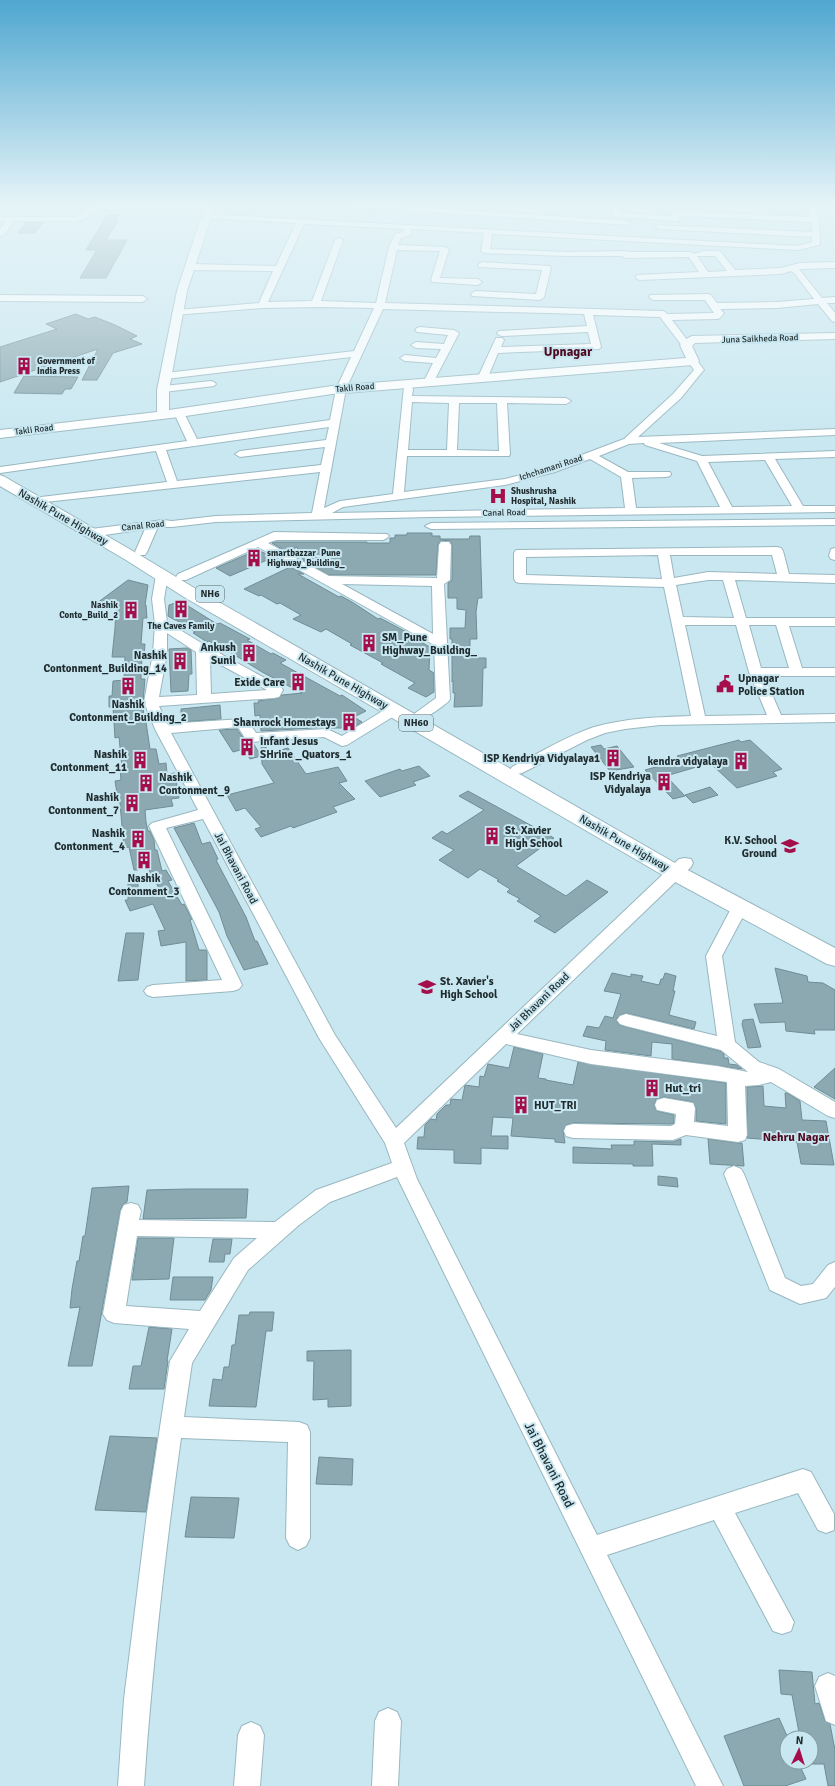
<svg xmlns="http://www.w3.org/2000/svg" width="835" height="1786" viewBox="0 0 835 1786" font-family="Signika,sans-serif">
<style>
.building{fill:#8ca9b2;stroke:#708d95}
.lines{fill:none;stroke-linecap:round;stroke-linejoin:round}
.minor-casing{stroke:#99b7c0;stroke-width:2}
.major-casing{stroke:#99b7c0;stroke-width:2}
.highway-casing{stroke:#99b7c0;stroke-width:2}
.minor{fill:#fff;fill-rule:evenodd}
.major{fill:#fff;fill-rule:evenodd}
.highway{fill:#fff;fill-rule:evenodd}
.labels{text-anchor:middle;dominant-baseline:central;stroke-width:4;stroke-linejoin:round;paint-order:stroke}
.far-street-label{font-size:9px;fill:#1f2b2e;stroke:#c8e7f0}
.far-poi-label{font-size:9px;font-weight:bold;fill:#1f2b2e;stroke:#c8e7f0;text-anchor:start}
.shield{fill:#c8e7f0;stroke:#526368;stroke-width:1}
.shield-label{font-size:10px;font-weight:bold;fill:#1f2b2e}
.street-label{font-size:11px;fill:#1f2b2e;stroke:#c8e7f0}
.poi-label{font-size:11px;font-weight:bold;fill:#1f2b2e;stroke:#c8e7f0;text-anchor:end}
.neighbourhood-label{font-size:12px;font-weight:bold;fill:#4f0a22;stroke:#c8e7f0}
.far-district-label{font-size:13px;font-weight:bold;fill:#4f0a22;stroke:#c8e7f0}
.near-street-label{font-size:13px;fill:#1f2b2e;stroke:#c8e7f0}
</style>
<rect width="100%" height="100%" fill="#c8e7f0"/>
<g class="building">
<path d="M108,214L119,215L115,221H118L106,240H127L106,278H80L97,250H86Z"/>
<path d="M26,222H43L35,233H18Z"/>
<path d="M76,314L88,319L95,317L115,325L137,336L130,339L142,344L113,353L97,380H82L98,349L0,382V347L57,329L46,324Z"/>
<path d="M24,376L78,377L71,389H65L62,394L14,393Z"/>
<path d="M407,533H432V536H440V539H469L470,536H480L482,598H478L476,612L477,639H470V658H486V668H483L482,706L454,707L455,693H453V681L452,682V639H450V628H465L466,610L457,609V598H448V583L452,580V545L450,541L441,540L438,544L436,575H329L303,560L297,547L287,552L272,543L276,542H367V543H390V538H395V535H407Z"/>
<path d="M257,550L274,557L230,576L216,568Z"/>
<path d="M290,567L304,574H298L339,597L341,596L352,602L378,619L380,618L414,636L412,637L430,647L429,670L434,673V692L426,697L408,688L415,683L381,664L383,663L350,645L352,644L326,629L321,632L293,619L301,615L280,603L277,604L261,595L259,596L244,589Z"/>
<path d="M128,580L148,585L145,605H146L147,618H143L141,644H145L144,656H142L141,679H145L143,702L144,722H146L150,749H156L159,764L166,763L167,774L175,773L179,798L171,799L173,806L145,810L146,822L148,831H150L154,840L155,850H157L162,871L166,870L172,880L168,881L182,905L184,904L192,919L190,920L199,950H206L207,952V980L186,981V942L161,946L158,931L165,930L153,904L130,911L125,900H128V883L138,882V897L160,890L138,850V870H134L129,847L124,848L119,793H117L115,781L121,780L120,768H122L119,737L115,738L113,707H109V696H112L113,681L124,680L125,657H112L115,628L116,603H97Z"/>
<path d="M175,603L178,606L185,604L217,624L220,623L250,639L247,640L271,654L273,653L286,660L280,663L340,696L342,695L366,711L354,717L362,722L351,729L350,728H332L329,727L261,731L260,715L255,716L254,703H259L258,701L279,698L282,695L302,693L262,672L230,652L209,641L207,642L193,633L195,632L176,620H175L168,616L169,605Z"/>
<path d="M187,648L191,650L192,674H189L188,691L171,692L169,649Z"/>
<path d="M220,705L221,719L181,722V709Z"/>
<path d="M237,729L246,742L253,743L261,756L250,759L244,749L233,752L219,730Z"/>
<path d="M739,740L741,742L750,740L782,769L773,772L777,776L737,788L710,763L666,776L685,796L673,799L645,770L681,760L677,756Z"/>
<path d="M261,743H263L270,753L288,748L306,774L338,767L347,781L339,783L355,799L333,807L337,812L293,828L291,826L261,837L255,829L261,827L245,808L236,811L227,795L274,783L262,764Z"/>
<path d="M601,745L604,749L617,746L634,767L610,771L591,747Z"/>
<path d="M419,766L430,776L413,782L416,785L380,797L365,781L400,769L402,771Z"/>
<path d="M710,787L718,795L693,803L685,795Z"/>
<path d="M468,791L554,838L516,866L566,896L587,880L608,892L555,933L534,921L541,916L517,901L520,899L507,892L510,889L497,881L499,880L480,869L468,878L439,860L454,850L432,838L442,831L447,834L484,810L459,796Z"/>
<path d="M194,823L202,844L210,842L218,859L216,860L246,917L255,941H257L268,964L244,970L227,936L219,912L174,828Z"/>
<path d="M126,933H144L138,980L118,981Z"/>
<path d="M775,968L807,976L808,982L823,983L835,990V1030H814L815,1034L786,1031L785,1022L760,1023L754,1004L783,1003Z"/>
<path d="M612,973L631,977V974L643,976L641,981L659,985L661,979H663L665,973L676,976L673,991H675L669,1015L696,1022L694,1029L626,1013L620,1015L616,1019L619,1025L720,1051L724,1054V1058H728L729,1064L737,1065L742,1069L672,1059V1044L652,1042L651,1056L605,1050L606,1041L583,1036L587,1026L599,1028L605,1016L613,1018L621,994L604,991Z"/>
<path d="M753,1019L761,1047L748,1048L742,1024L743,1020Z"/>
<path d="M514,1047L543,1054L538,1078L546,1079V1080L573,1085L578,1062L726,1083V1124L696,1121V1108L693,1102L664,1097L656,1099L654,1106L657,1111L674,1115V1123L671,1124L573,1123L566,1125L563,1130L565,1143L555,1142V1139L511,1136L513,1118L493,1117L491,1136H508V1149L481,1148V1164L454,1163V1150L417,1149L418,1137H424L425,1125L431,1119L436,1120L437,1114L446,1105H450L451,1099L462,1100L465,1085L479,1087L480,1076L484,1077L488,1064L509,1068Z"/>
<path d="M835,1068V1099L814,1087Z"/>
<path d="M763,1086L764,1106L786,1108L785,1093H787L800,1101L802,1120L826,1121L834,1165L801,1164L797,1142L747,1138V1087Z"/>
<path d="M681,1139V1145L652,1144L653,1166H633V1164L573,1163V1147L612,1149L611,1145H634V1141L673,1142Z"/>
<path d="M708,1139L738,1143H742L744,1166L710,1164Z"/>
<path d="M658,1176L677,1178L678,1187L658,1185Z"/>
<path d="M129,1186L127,1202L123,1204L120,1211L92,1366H68L80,1307L70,1308L72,1289L77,1261H79L83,1236H85L92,1188Z"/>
<path d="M188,1189H248L246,1218L143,1219L147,1190Z"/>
<path d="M138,1238H174L169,1279L132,1280Z"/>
<path d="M213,1239H232L230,1254H225L224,1262H209Z"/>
<path d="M173,1277H213L211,1290L205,1300H170Z"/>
<path d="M250,1312H274L272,1331H266L256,1407L209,1406L213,1379L222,1380L224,1367H229L232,1345H235L239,1315H249Z"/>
<path d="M149,1327L172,1329L167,1361H168L164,1389H129L133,1366H141Z"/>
<path d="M351,1350V1406L328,1407V1399L313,1400L314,1361H307V1351Z"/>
<path d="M110,1436L157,1438L146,1512L95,1510Z"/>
<path d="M319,1457L353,1459L352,1485L316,1484Z"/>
<path d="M191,1497L239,1498L234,1538L185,1537Z"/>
<path d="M779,1670L812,1672L815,1704L819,1703L825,1721L830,1724L835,1750V1786H828L824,1764H811V1738H800L792,1695L781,1694Z"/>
<path d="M779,1718L787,1736V1762H798L806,1779L785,1786H744L724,1736Z"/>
</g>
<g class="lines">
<g class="minor-casing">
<g id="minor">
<path d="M213,205V209H210L96,210L86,218L78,221H14L3,236H0V229L6,221H0V217H77L90,207L95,206Z"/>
<path d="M343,205H389L628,221L632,223L628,225L347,207Z"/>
<path d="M614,205H622L621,213L672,216L674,211H677L810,217L807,205H815L819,220L820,243L819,245L798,250L492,234L490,249L566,252L625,251L629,252H691L695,254C701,250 713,250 720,251L735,270L781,268L800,263L835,262V268L799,269L822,298L835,297V303H827L835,313V322L832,321L818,304L777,308L720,309L724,313L720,318L717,319L672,320L691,345L686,348L683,347L660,317L593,315L601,347L599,349L498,353L488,377L483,380L478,377L496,338H502L504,340L501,347L591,344L588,332L502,336L499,335L497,333L499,331L587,326L584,314L383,309L346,389L324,508L340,501L393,494L404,387H412L413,389L412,396L566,398L571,401L566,404L507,403L510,454L509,456H407L404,492L505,479L547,468L624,439L673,394L694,370L688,361L693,358L696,359L704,370L702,372L681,398L638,437L835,429V435L659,443L702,456L835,451V457L775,459L803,506H835V512L431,517L216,522L172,527H156L157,529L147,552L145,555H137L135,552L145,529L91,537L85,533L91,529L163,520L172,521L216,516L312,513L320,472L45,502L39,499L41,497L167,482L156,451L0,473V467L187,441L174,413L179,410L184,413L197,439L330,420L336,389L351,357L166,379L161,376L166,373L354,351L374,308L320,307L262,308L174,315L172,313L174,311L177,310L259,303L273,271L190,270L186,267L190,264L276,266L296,223L207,218L203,216L204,214L798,246L812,242V237L659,229L655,227L659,225L812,232L811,222L680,216L678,221H675L617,217L613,215ZM304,224L404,229L403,232L395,234L389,247L376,303L321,301L343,240L339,238L335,240L312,301L268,302ZM412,229L484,233L481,251L485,253L566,256H622L626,258L689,257L699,272L637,275L636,277L637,279L640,280L781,274L791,271L795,274L814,299L777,302L717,303L711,295L708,294L650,295L649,297L653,300H705L714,313L668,314L663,311L385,303L397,250L440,251L431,280L432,282L478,285L482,282L478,279L440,278L449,249L445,247L398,245L401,238L410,235ZM697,256H715L727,271L708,272ZM412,402L449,403L447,450H408ZM459,403H497L499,451L457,450ZM329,427L326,440L240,451L235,454L240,457L325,447L321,465L177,481L166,450ZM644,443L645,445L697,461L720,507L636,508L632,478L666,477L670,476L671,474L670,472H628L599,456L629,444ZM590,459L621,477L625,508L332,513L343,507L505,485L555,472ZM765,460L792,506L732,507L708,462Z"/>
<path d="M482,262L550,266L551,268L544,297L540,300L472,296L471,294L475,291L536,294L542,270L479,267L478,265Z"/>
<path d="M0,295L143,296L147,299L143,302L0,301Z"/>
<path d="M420,327L454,330L459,333L434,381L429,384L424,381L433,363L405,361L400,358L405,355L436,358L441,349L416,348L411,345L416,342L444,344L448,335L417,332L415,330L417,328Z"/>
<path d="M211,381L214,382L216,384L214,386L164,392L159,389L164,386Z"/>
<path d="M835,519V525L431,529L425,526L431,523Z"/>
<path d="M274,532L387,534L389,536L387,538L383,540H276L268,543L329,576L437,578L439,545L441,542H449L451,545L450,580L444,584L450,699L448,702C439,708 428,720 416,717L414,714L436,698L434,645L258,547L186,580H178L176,577L178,574ZM342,584L432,586L433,634Z"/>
<path d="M777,547L781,548L783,551L789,574L835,575V583L735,580L746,618H835V626H789L802,668H835V676H764L781,715L835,714V722L660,725L625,729L605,733L587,740L522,773L517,774L512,773L510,770L512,767C539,753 565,737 594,727C626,718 659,717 691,716L664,587L520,583L516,582L514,579V553L516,550ZM658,555L662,579L526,575V557ZM670,555H772L777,574L708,572L674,578ZM708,580H723L734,618L683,617L676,585ZM685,625H736L749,672L767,715L705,716ZM749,625H776L789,668H761Z"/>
<path d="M835,548V560L831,559L829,556L831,549Z"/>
<path d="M162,571L166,572L168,575L164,599L167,622L208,647L281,687L283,690L279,697L274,698L159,706L167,724L242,719L247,720L256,733L327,729L342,736L389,707H399L401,710L399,713L347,745L342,746L324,737L252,742L247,741L238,727L171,733L335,1035L396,1128L679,859L685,858L691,859L693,863L691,867L517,1034L591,1050L717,1066L748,1072L721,1050L626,1026L620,1024L617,1020L620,1016L626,1014L717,1036L706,956L734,903L740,902L746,903L748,907L722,956L735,1042L759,1062L779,1069L835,1102V1118L828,1116L771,1082L759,1085L745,1086L747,1135L745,1140L738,1142L686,1135L673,1140L573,1138L566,1136L564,1131L566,1126L573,1124L671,1126L675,1124L676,1114L657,1110L655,1105L657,1100L664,1098L693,1103L695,1108L694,1122L728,1126L727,1082L591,1064L506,1044L404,1143L417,1179L597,1535L803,1469L811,1472L834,1514V1530L826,1533L818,1530L798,1493L735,1513L794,1622L791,1631L782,1634L773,1631L714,1520L607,1555L723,1786H696L397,1177L330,1202L299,1225L248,1270L192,1363L184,1417L299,1422L307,1425L310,1432V1538L306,1546L298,1550L290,1546L286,1538L288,1442L181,1438C165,1553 152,1669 144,1786H118L124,1699L147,1513L170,1361L189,1329L114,1323L107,1320L103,1314L121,1211L124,1205L131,1203L138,1205L141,1211L139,1220L275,1222L316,1190L392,1163L385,1143L319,1038L203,819L166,828L242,985L239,989L233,991L153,997L147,995L144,991L147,987L153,985L222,980L149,826L152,823L198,810L155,729L144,702L153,653L155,624L152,599L156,575L158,572ZM167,633L196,652L197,695L159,697L167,653ZM210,659L267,690L211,694ZM137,1236L257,1238L234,1258L200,1311L126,1306Z"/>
<path d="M734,1166L741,1169L744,1174L785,1278L801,1286L813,1284L828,1265L835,1262V1287L826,1298L800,1304L770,1290L724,1174L727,1169Z"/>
<path d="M828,1673L835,1676V1725L826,1721L815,1686L819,1677Z"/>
<path d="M388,1708L397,1712L401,1721L398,1786H372L375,1721L379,1712Z"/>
<path d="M251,1722L260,1726L264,1735L260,1786H234L238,1735L242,1726Z"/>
</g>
</g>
<g class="major-casing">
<path id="major" d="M205,205H215L187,291L169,390V410L332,386L686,358L680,345L688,338L692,336L835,333V339L695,343L692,346L699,361L697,364L693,365L332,394L179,417L0,438V430L157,412V390L177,291Z"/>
</g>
<g class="highway-casing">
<path id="highway" d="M0,475L5,477L138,554L196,589L682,867L835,948V966L827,964L666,877L184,597L126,560L0,486Z"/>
</g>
<use href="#minor" class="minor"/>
<use href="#major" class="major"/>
<use href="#highway" class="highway"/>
</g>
<linearGradient id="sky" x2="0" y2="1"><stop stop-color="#4fa7d0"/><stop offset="0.45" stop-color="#e6f4f8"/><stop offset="1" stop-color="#e6f4f8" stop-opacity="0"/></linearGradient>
<rect width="835" height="455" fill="url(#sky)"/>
<defs>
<g id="building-bare" transform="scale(1.38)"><path d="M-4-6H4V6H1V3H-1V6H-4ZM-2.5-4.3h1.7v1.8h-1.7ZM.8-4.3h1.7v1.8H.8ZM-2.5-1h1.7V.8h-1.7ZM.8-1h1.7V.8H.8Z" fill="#a40e4a" stroke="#c8e7f0" stroke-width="2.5" paint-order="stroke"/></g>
<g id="hospital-bare" transform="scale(1.38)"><path d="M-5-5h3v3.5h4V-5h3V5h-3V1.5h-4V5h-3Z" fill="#a40e4a" stroke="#c8e7f0" stroke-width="2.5" paint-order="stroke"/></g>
<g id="civic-bare" transform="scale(1.38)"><path d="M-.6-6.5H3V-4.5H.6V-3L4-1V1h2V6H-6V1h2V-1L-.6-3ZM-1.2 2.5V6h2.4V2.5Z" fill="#a40e4a" stroke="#c8e7f0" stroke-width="2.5" paint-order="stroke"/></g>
<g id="school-bare" transform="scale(1.38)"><path d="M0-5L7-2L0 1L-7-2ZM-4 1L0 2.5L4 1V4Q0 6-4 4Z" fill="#a40e4a" stroke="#c8e7f0" stroke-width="2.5" paint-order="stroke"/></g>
</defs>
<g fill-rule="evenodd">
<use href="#building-bare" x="24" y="366"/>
<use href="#hospital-bare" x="498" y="496"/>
<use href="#building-bare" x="254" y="558"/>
<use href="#building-bare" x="181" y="609"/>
<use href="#building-bare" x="131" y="610"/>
<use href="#building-bare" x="369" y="643"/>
<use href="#building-bare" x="249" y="653"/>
<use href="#building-bare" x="180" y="661"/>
<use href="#building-bare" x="298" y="682"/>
<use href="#civic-bare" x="725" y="684"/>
<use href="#building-bare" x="128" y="686"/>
<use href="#building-bare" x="349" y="722"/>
<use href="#building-bare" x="247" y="747"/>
<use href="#building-bare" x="613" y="758"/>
<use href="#building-bare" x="140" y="760"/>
<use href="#building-bare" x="741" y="761"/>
<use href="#building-bare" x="664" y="782"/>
<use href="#building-bare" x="146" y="783"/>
<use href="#building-bare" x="132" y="803"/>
<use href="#building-bare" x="492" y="836"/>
<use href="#building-bare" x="138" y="839"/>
<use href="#school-bare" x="790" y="846"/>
<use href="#building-bare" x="144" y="860"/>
<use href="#school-bare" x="427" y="987"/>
<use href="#building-bare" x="652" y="1088"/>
<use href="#building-bare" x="521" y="1105"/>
</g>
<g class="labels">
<g class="far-street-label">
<text transform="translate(760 339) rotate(-2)">Juna Saikheda Road</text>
<text transform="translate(355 388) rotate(-5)">Takli Road</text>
<text transform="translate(34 430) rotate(-7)">Takli Road</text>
<text transform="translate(551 468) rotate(-18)">Ichchamani Road</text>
<text transform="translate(504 513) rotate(-1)">Canal Road</text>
<text transform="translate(143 526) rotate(-6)">Canal Road</text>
</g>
<g class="far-poi-label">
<text x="37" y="361">Government of<tspan x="37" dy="10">India Press</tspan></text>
<text x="511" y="491">Shushrusha<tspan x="511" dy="10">Hospital, Nashik</tspan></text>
<text x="267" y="553">smartbazzar_Pune<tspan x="267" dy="10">Highway_Building_</tspan></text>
<text x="118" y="605" text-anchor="end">Nashik<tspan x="118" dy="10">Conto_Build_2</tspan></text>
<text x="181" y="626" text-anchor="middle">The Caves Family</text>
</g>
<g class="shield">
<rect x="196" y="586" width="28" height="16" rx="3"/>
<rect x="399" y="715" width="34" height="16" rx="3"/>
</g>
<g class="shield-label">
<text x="210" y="594">NH6</text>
<text x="416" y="723">NH60</text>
</g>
<g class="street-label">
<text transform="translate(63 517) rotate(30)">Nashik Pune Highway</text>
<text transform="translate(343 681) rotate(30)">Nashik Pune Highway</text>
<text transform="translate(624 843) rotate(30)">Nashik Pune Highway</text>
<text transform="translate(236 868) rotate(62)">Jai Bhavani Road</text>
<text transform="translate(539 1002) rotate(-44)">Jai Bhavani Road</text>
</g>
<g class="poi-label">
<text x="382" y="637" text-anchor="start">SM_Pune<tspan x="382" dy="13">Highway_Building_</tspan></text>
<text x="236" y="647">Ankush<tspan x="236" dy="13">Sunil</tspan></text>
<text x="167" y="655">Nashik<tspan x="167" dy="13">Contonment_Building_14</tspan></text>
<text x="738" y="678" text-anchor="start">Upnagar<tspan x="738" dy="13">Police Station</tspan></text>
<text x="285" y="682">Exide Care</text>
<text x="128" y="704" text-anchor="middle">Nashik<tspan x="128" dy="13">Contonment_Building_2</tspan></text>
<text x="336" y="722">Shamrock Homestays</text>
<text x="260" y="741" text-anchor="start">Infant Jesus<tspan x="260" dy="13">SHrine _Quators_1</tspan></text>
<text x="127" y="754">Nashik<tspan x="127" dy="13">Contonment_11</tspan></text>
<text x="600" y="758">ISP Kendriya Vidyalaya1</text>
<text x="728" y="761">kendra vidyalaya</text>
<text x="651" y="776">ISP Kendriya<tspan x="651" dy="13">Vidyalaya</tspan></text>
<text x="159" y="777" text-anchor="start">Nashik<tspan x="159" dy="13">Contonment_9</tspan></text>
<text x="119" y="797">Nashik<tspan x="119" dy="13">Contonment_7</tspan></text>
<text x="505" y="830" text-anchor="start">St. Xavier<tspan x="505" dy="13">High School</tspan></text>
<text x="125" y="833">Nashik<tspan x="125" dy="13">Contonment_4</tspan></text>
<text x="777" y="840">K.V. School<tspan x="777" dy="13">Ground</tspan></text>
<text x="144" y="878" text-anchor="middle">Nashik<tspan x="144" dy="13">Contonment_3</tspan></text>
<text x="440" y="981" text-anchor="start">St. Xavier's<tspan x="440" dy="13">High School</tspan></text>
<text x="665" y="1088" text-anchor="start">Hut_tri</text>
<text x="534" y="1105" text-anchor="start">HUT_TRI</text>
</g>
<g class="neighbourhood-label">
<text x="796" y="1137">Nehru Nagar</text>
</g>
<g class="far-district-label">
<text x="568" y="352">Upnagar</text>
</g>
<g class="near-street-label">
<text transform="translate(549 1465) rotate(63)">Jai Bhavani Road</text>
</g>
</g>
<g transform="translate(799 1750) rotate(4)"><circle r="19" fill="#c8e7f0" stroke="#849ca2"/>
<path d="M0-3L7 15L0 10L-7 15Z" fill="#a40e4a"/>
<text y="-6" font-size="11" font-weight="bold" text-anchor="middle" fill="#1f2b2e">N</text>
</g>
</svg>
